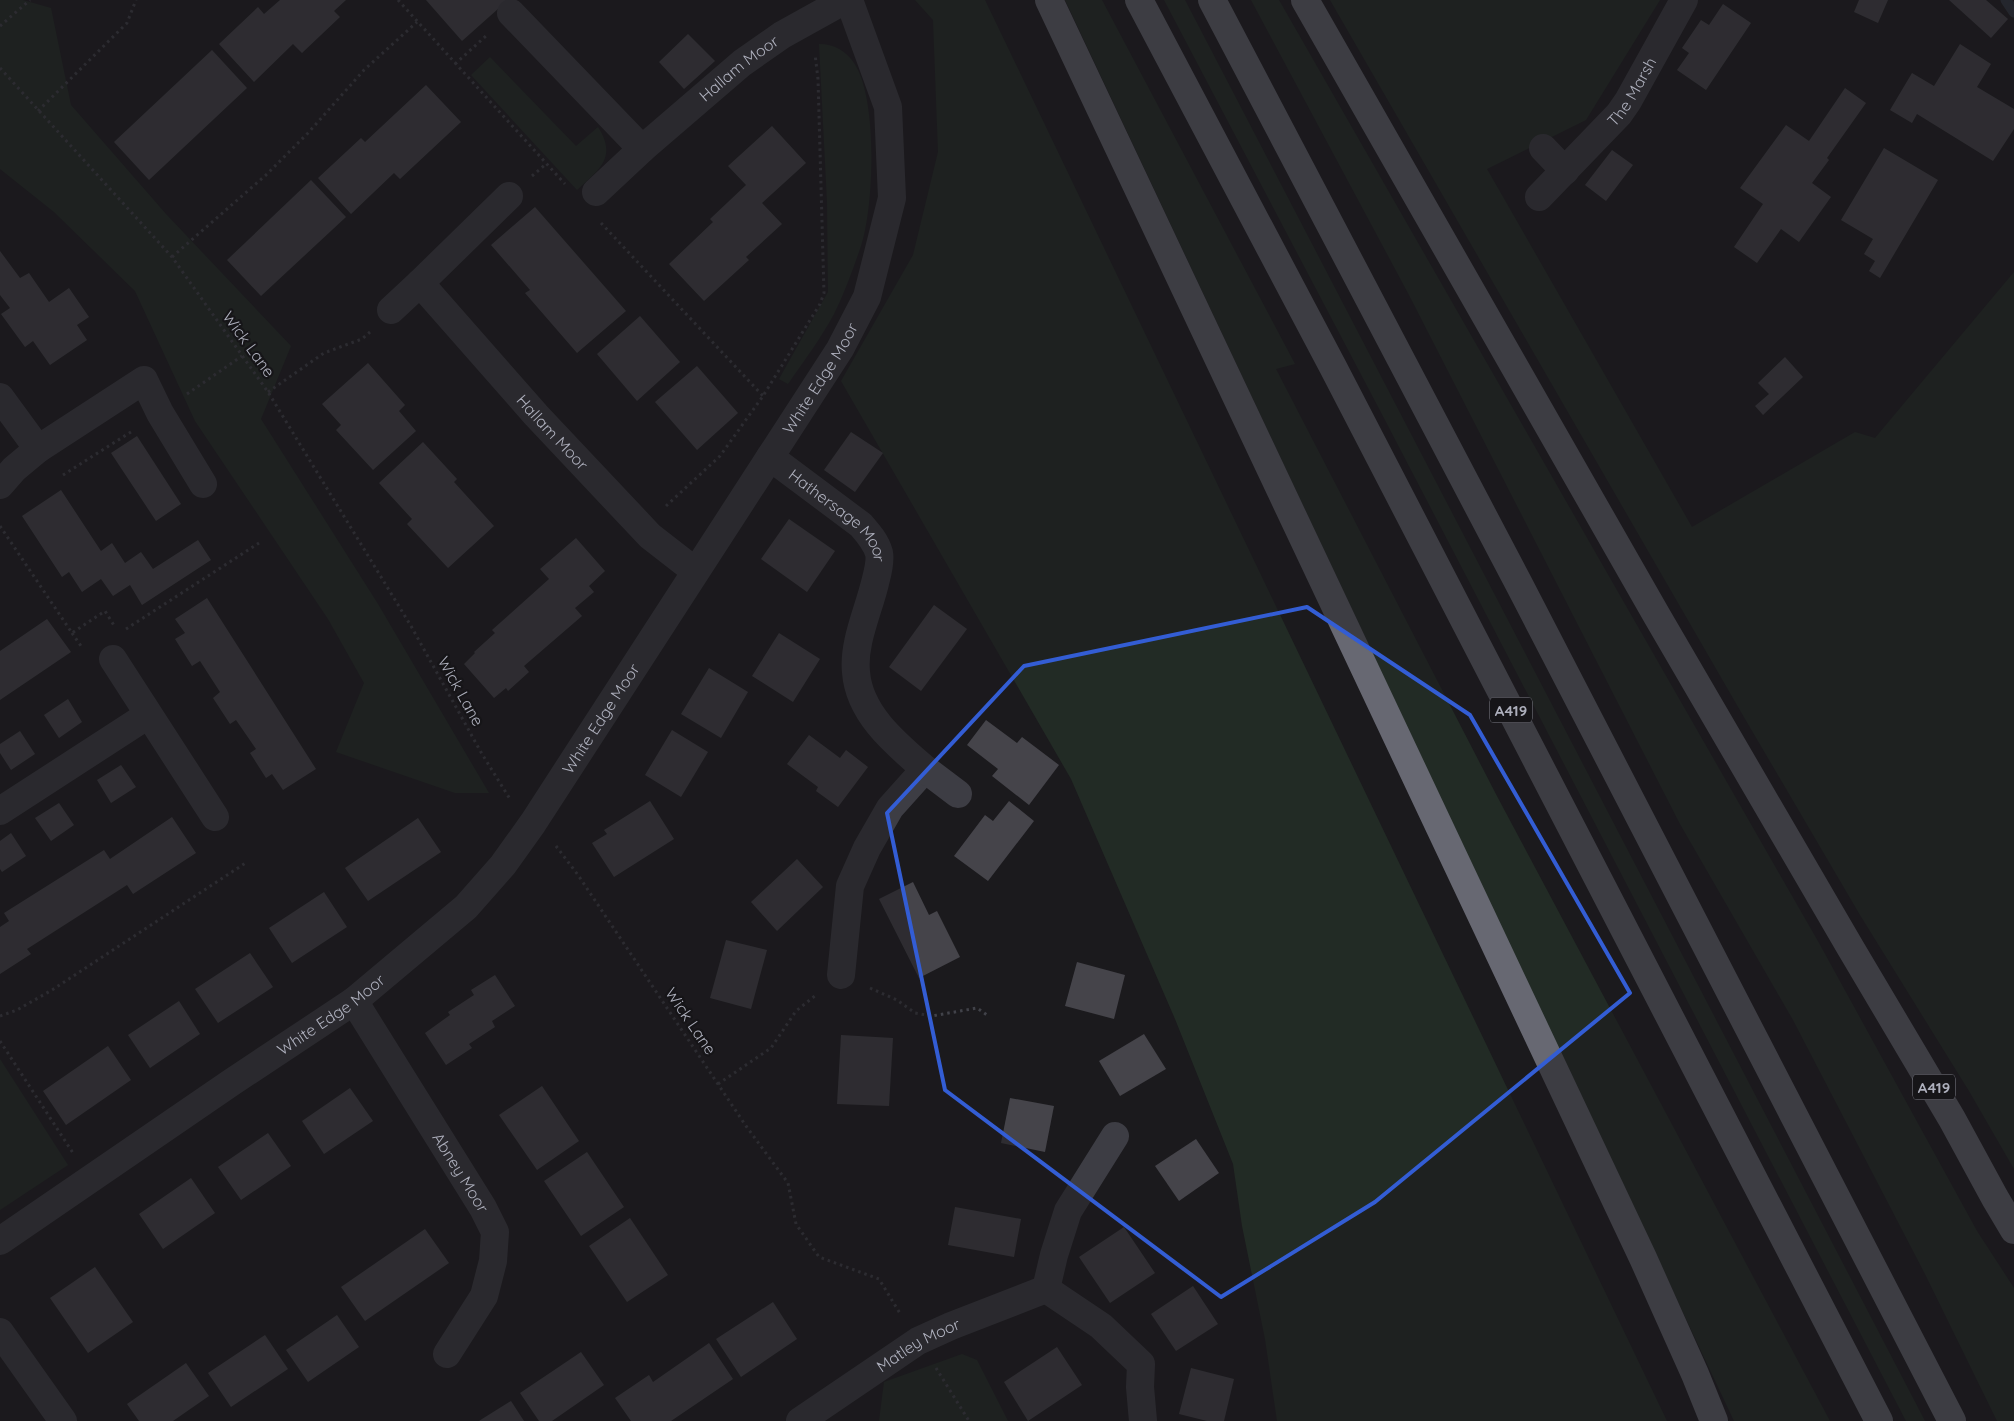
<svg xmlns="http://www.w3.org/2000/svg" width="2014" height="1421" viewBox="0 0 2014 1421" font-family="Quicksand,sans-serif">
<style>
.green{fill:#222b25}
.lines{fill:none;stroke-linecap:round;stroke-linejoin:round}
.stream{stroke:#303741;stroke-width:11}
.building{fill:#45444a}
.path{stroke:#414249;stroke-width:3;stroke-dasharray:2.5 4;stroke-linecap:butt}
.minor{stroke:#3d3d44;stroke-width:28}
.highway{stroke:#676872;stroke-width:28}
.marked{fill:none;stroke:#335dd4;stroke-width:4;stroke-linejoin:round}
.labels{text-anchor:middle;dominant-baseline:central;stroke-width:4.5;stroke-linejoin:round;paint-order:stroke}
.shield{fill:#161518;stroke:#80818b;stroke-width:1}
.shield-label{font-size:15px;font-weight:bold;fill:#adafbc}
.street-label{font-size:16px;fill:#adafbc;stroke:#161518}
</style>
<rect width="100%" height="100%" fill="#1b1a1d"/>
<g class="green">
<path d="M0,0H23L51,8L71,105L166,214L291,346L261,419L378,604L489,793H455L336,752L364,683L328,619L195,421L135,291L54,212L0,169Z"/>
<path d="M915,0H985L1667,1421H1277L1265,1339L1242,1226L1233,1164L1175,1019L1071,779L841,381L913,255L938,152L933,20Z"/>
<path d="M1065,0H1102L1295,364L1276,369L1498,798L1830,1421H1734Z"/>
<path d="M1164,0H1185L1925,1421H1906L1385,420Z"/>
<path d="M1251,0H1279L1819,943L1977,1231L2014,1288V1421H1997L1925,1274L1793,1020L1680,824L1409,295Z"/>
<path d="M1330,0H1660L1586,120L1487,169L1692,527L1855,432L1875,438L2014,272V1169L1969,1091L1860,915L1741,712Z"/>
<path d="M819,44C834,44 846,51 854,63C878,98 874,207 861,246C853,269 845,292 834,314C821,338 804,361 788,384L779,379L828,292L827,202Z"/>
<path d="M490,57L576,146L598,127C618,158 598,170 577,190L471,75Z"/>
<path d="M0,1059L68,1165L0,1210Z"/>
<path d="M962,1354L977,1360L1008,1421H879L884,1382Z"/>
</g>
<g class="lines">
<path class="stream" d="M2006,0L2014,12"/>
</g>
<g class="building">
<path d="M280,0H346L334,11L340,17L302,53L293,44L254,82L219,44L258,7L264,14Z"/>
<path d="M426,0H508L462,41Z"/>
<path d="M1859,0H1888L1878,23L1854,12Z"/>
<path d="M1949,0H1986L2008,19L1991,38Z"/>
<path d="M1723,4L1751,23L1706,90L1677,70L1689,53L1682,48L1701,20L1709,25Z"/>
<path d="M688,34L715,61L684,89L659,62Z"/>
<path d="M1960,44L1991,64L1977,87L2014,109V129L1993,161L1917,114L1912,123L1890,110L1912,73L1934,86Z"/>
<path d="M212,50L247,88L149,180L114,142Z"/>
<path d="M426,85L461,122L400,179L394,173L351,214L318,178L361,138L365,142Z"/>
<path d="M1845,88L1866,103L1827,158L1829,160L1812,183L1831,197L1799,242L1781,229L1757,263L1734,247L1763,204L1740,188L1786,125L1809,141Z"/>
<path d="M772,126L806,163L762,203L782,224L746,257L749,260L704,301L669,264L713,222L710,219L746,185L728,166Z"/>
<path d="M1884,148L1938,180L1880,278L1869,271L1875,261L1864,254L1873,239L1841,220Z"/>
<path d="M1612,150L1633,165L1606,201L1585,185Z"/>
<path d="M311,180L346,217L261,296L227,260Z"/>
<path d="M535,207L626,311L577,353L525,293L530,290L491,245Z"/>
<path d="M0,251L20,278L29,273L49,302L69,288L89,317L77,325L87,340L50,365L33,341L25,347L1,314L10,308L0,295Z"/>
<path d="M640,316L680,362L637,401L597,354Z"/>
<path d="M1785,357L1803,377L1763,415L1755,406L1769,394L1758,383Z"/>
<path d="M368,363L405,405L399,411L416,431L373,470L336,430L341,425L322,404Z"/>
<path d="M697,366L738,413L697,450L655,402Z"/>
<path d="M851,432L883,453L855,492L824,470Z"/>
<path d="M137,436L181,504L156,521L111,453Z"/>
<path d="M423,442L457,479L454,482L494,526L448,568L407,524L412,519L379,483Z"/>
<path d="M61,490L101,551L112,543L125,563L141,552L153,569L198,540L211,560L142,605L130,585L113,596L101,579L82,592L69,572L62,577L22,516Z"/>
<path d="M789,519L835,551L807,592L761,559Z"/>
<path d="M576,538L605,571L589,586L594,592L575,608L582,616L524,666L529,672L508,691L506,688L494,698L464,664L475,653L474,652L495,633L492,630L549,579L540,569Z"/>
<path d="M207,598L316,769L283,790L272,774L266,778L250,753L256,749L236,720L230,724L213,698L220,692L200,661L192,666L175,639L185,633L175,619Z"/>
<path d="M934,605L967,629L921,691L889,667Z"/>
<path d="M47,619L71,652L0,700V651Z"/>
<path d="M779,633L820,659L793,702L752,676Z"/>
<path d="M709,668L748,692L721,738L681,714Z"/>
<path d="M68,699L82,722L59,738L44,715Z"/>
<path d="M986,720L1017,743L1022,737L1059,765L1029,805L992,776L998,769L967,745Z"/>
<path d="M672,730L708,752L681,797L645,775Z"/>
<path d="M20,731L35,754L11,770L0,753V744Z"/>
<path d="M809,735L840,758L846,750L868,767L838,807L816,791L818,787L787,764Z"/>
<path d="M121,765L136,787L111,803L97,780Z"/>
<path d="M650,801L674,839L614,877L592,843L607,834L604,830Z"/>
<path d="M1009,801L1034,821L988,881L954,856L985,815L993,821Z"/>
<path d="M59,803L74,825L51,841L35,818Z"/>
<path d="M172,817L196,853L133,894L127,885L27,949L31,954L0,974V927L9,921L4,913L104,850L110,859Z"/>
<path d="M418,818L441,852L368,901L345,868Z"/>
<path d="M11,833L26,856L2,872L0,869V841Z"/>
<path d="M797,859L823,887L777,931L751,902Z"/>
<path d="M913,882L929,915L937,911L960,957L919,978L879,899Z"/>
<path d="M324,892L347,927L292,963L269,928Z"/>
<path d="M726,940L767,950L751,1009L710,998Z"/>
<path d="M250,953L273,987L218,1023L195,989Z"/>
<path d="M1077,962L1125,975L1114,1019L1065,1006Z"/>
<path d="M495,975L515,1006L492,1021L495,1027L469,1044L472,1048L446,1065L425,1033L450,1015L448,1012L474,995L471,990Z"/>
<path d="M179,1001L200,1034L150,1068L128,1035Z"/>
<path d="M1144,1034L1166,1069L1120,1096L1099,1061Z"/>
<path d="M841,1035L893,1038L889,1106L837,1104Z"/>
<path d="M108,1046L131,1080L66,1125L43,1091Z"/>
<path d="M542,1086L579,1141L537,1170L499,1115Z"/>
<path d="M350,1088L373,1121L324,1154L302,1121Z"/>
<path d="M1010,1098L1054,1106L1045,1152L1001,1143Z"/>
<path d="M268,1133L291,1166L241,1200L218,1167Z"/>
<path d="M1196,1139L1219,1173L1179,1201L1155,1166Z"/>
<path d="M587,1152L624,1207L581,1236L544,1181Z"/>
<path d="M191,1178L215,1213L163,1249L139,1214Z"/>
<path d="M955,1207L1021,1219L1014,1257L948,1245Z"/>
<path d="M630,1218L668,1275L627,1302L589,1246Z"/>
<path d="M1124,1227L1155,1273L1110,1303L1079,1257Z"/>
<path d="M425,1229L449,1263L365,1321L341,1287Z"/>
<path d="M95,1267L133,1322L88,1353L50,1298Z"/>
<path d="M1193,1286L1218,1324L1176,1351L1151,1314Z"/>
<path d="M773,1302L797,1339L741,1377L716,1339Z"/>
<path d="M337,1315L359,1347L308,1382L286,1350Z"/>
<path d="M265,1335L288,1369L231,1407L208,1373Z"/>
<path d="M709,1343L733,1379L671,1421H631L615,1398L649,1375L653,1382Z"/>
<path d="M1057,1347L1082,1385L1028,1421L1004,1382Z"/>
<path d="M581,1352L604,1385L552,1421H539L520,1393Z"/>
<path d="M186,1363L209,1396L173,1421H139L127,1404Z"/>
<path d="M1191,1368L1234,1379L1224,1421H1207L1179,1414Z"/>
<path d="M511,1401L524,1421H479L482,1419Z"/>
</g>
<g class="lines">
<g class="path">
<path d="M398,0L565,184"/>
<path d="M0,26L30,0"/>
<path d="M455,64L487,35"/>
<path d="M0,68L172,257L268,392L411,626L482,754L510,799"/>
<path d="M38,111L127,23L136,0"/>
<path d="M532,176L546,164"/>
<path d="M601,223L763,396"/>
<path d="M172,257L266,175L308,133L364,70L417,22"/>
<path d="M268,392L324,353L362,339L370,332"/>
<path d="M187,394L242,356"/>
<path d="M63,475L134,430"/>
<path d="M666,506L720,456L763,396L820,304L824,293L818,79L815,54"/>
<path d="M0,526L72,633L105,611L115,627"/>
<path d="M126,629L259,543"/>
<path d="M72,633L83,649"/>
<path d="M556,846L578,875L746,1126L788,1183L796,1224L819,1257L879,1279L901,1315"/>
<path d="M870,988L897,1000L915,1013L932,1016L977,1008L987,1015"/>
<path d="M0,1016L17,1010L52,990L247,862"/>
<path d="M0,1041L73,1153"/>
<path d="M718,1084L771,1048L796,1011L816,995"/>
<path d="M936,1368L969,1421"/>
</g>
<g class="minor">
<path id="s1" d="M511,13L642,149L742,63L782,35L845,0"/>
<path d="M1543,148L1565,171"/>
<path d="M596,192L642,149"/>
<path id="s2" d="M509,196L420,283L536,415L650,536L695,571"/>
<path id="s3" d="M1539,197L1619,114L1628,101L1684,0"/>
<path d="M391,310L420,283"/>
<path d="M0,397L38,449L14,469L0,485"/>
<path d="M38,449L144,380L160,413L203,484"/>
<path id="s4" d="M770,457L861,525C868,533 876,542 879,553C881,562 877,575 875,583C868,612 853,643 856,672C859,714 896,744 925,769L890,808L867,848L850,886L841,975"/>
<path d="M113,659L215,817"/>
<path d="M925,769L958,794"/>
<path d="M0,811L148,715"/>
<path id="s5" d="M354,1001L483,1208L495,1232L493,1261L484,1296L447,1354"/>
<path id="s6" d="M0,1241L232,1082L354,1001L466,907L503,865L533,823L840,349L867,297L892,198L888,107L849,0"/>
<path d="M1046,1289L1101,1326L1141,1364L1140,1387L1143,1421"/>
<path d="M1046,1289L1054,1255L1068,1211L1115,1136"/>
<path d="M0,1332L63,1421"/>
<path id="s7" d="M800,1421L918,1341L951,1326L1046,1289"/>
</g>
<g class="highway">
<path d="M1049,0L1643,1258L1695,1374L1714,1421"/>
<path d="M1139,0L1333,367L1879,1421"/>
<path d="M1212,0L1520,586L1952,1421"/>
<path d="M1305,0L1657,616L1850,947L1952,1119L1995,1198L2014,1230"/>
</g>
</g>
<path d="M0 0H2014V1421H0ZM1307,607L1470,715L1630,993L1375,1202L1221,1297L945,1090L887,813L1024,666Z" fill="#1b1a1d" fill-opacity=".55" fill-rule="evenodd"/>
<path class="marked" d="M1307,607L1470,715L1630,993L1375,1202L1221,1297L945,1090L887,813L1024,666Z"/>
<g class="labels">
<g class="shield">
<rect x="1490" y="697.5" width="42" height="25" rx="4"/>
<rect x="1913" y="1074.5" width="42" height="25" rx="4"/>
</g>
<g class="shield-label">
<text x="1511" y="710">A419</text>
<text x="1934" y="1087">A419</text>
</g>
<g class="street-label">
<text stroke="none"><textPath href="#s1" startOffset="315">Hallam Moor</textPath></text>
<text stroke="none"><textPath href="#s3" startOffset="141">The Marsh</textPath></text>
<text transform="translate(249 344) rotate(54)">Wick Lane</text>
<text stroke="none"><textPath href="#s6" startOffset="1211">White Edge Moor</textPath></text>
<text stroke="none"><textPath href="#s2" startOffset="324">Hallam Moor</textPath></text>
<text stroke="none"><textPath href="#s4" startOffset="91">Hathersage Moor</textPath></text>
<text transform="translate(461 691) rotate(61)">Wick Lane</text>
<text stroke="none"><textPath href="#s6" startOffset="806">White Edge Moor</textPath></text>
<text stroke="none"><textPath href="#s6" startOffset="401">White Edge Moor</textPath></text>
<text transform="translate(691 1021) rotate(56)">Wick Lane</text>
<text stroke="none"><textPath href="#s5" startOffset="202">Abney Moor</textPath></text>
<text stroke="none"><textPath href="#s7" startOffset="141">Matley Moor</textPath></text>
</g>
</g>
</svg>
